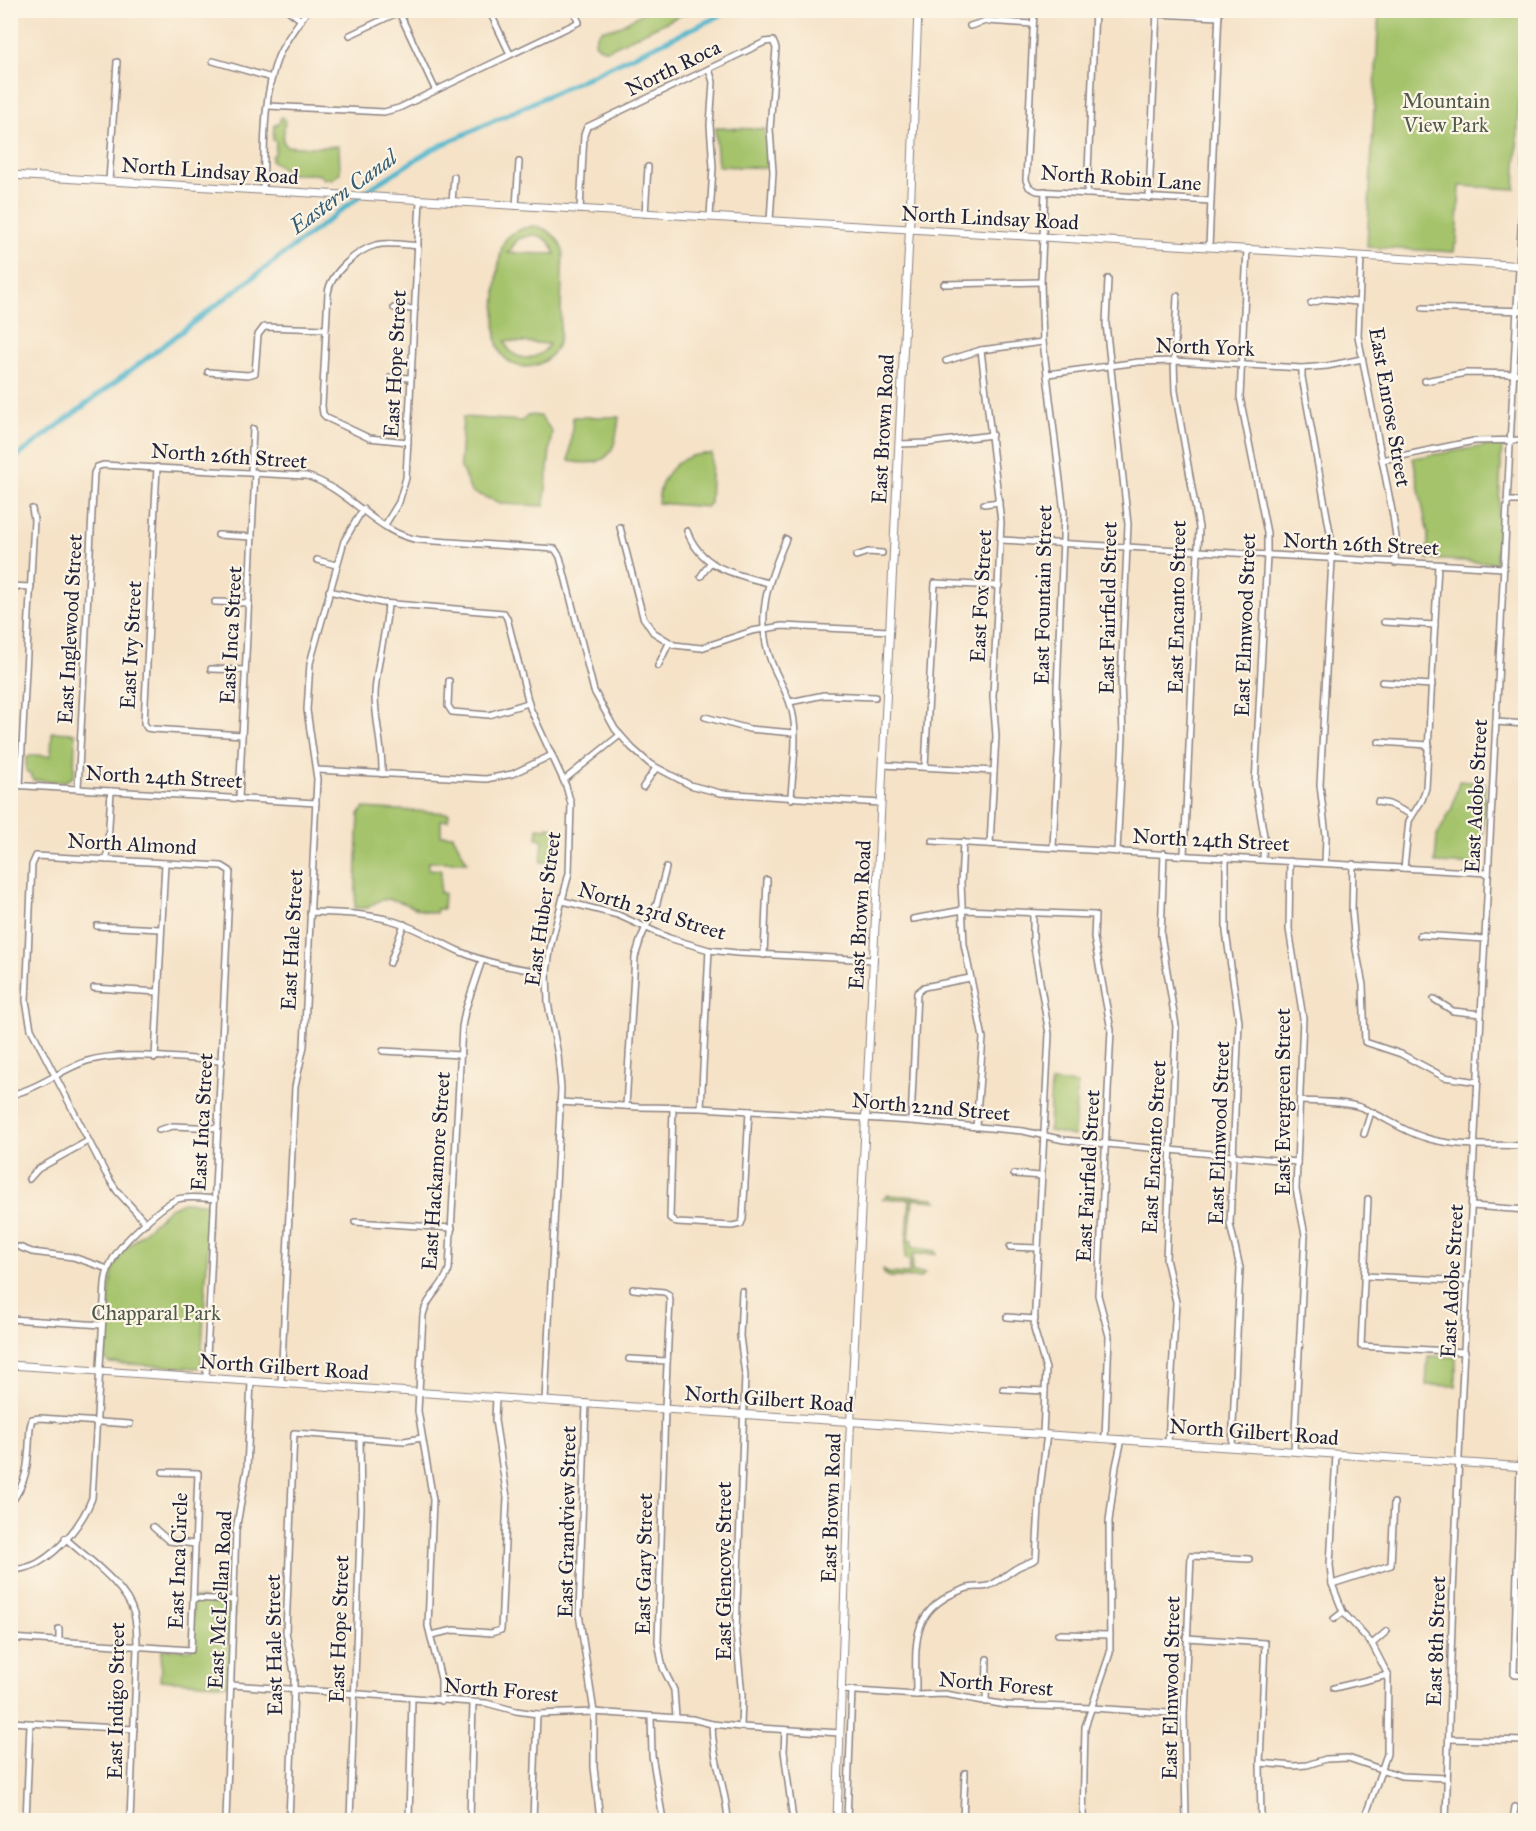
<svg xmlns="http://www.w3.org/2000/svg" width="1536" height="1831" viewBox="0 0 1536 1831" font-family="'IM FELL Great Primer',serif">
<style>
.green{fill:#a4c36a;stroke:#637252;stroke-width:1.5;fill-rule:evenodd}
.lines{fill:none;stroke-linecap:round;stroke-linejoin:round}
.canal{stroke:#4eb5cc;stroke-width:5}
.minor-casing{stroke:#8c8281;stroke-width:8}
.major-casing{stroke:#8c8281;stroke-width:9}
.minor{stroke:#fff;stroke-width:5}
.major{stroke:#fff;stroke-width:7}
.labels{text-anchor:middle;dominant-baseline:central;stroke-width:4.5;stroke-linejoin:round;paint-order:stroke}
.street-label{font-size:21px;fill:#22223b;stroke:#fcf5e5}
.park-label{font-size:21px;fill:#505a4b;stroke:#fcf5e5}
.water-label{font-size:22px;font-style:italic;fill:#345d75;stroke:#fcf5e5}
</style>
<rect width="100%" height="100%" fill="#fcf5e5"/>
<filter id="ink" filterUnits="userSpaceOnUse"><feTurbulence type="fractalNoise" baseFrequency=".0167" numOctaves="2"/><feDisplacementMap in="SourceGraphic" scale="12" xChannelSelector="R" yChannelSelector="G"/><feConvolveMatrix kernelMatrix="1 2 1 2 8 2 1 2 1" color-interpolation-filters="sRGB"/></filter>
<filter id="wash" filterUnits="userSpaceOnUse"><feTurbulence type="fractalNoise" baseFrequency=".008" numOctaves="4" result="noise"/><feDisplacementMap in="SourceGraphic" scale="24" xChannelSelector="R" yChannelSelector="G"/><feGaussianBlur stdDeviation="1.35" result="paint"/><feColorMatrix in="noise" values="0 0 0 0 0 0 0 0 0 0 0 0 0 0 0 0 0 1.4 0 .05"/><feComposite in="paint" operator="in"/></filter>
<g filter="url(#wash)">
<rect width="100%" height="100%" fill="#f5e2c7"/>
<g class="green">
<path d="M646,11H690L607,50L599,47L595,43L596,36L603,29L616,28Z"/>
<path d="M1379,11H1524L1515,189L1460,186L1457,243L1455,244L1454,252L1367,247Z"/>
<path d="M282,117L285,120L283,141L286,146C303,148 323,147 339,146L340,173L332,179H324L320,175L313,174H290L272,161V156L275,154L276,142L273,140L274,126L280,122V119Z"/>
<path d="M715,128L765,129L768,168L718,166Z"/>
<path d="M533,226C548,228 558,236 563,251L560,335C556,365 519,380 500,352C491,338 496,254 505,240C512,231 523,228 533,226ZM533,235C545,236 552,243 555,254L508,253L518,239ZM505,341L549,344C539,363 511,363 505,341Z"/>
<path d="M528,415L540,416L552,431L544,506L503,504L471,492L460,465L463,417L522,421Z"/>
<path d="M573,417H619C615,452 610,469 569,461Z"/>
<path d="M1502,445L1496,563L1427,559L1428,535L1413,458L1485,446Z"/>
<path d="M702,454H712L710,503L706,507L658,503C659,477 675,457 702,454Z"/>
<path d="M52,732L75,733L74,776L64,782L33,780L31,775L26,771V758L33,755L51,756Z"/>
<path d="M1459,781L1485,783L1481,865L1435,863L1437,836L1452,808Z"/>
<path d="M364,808L449,813L448,820H441V835H453L467,862H428V869L441,870L440,893H444L443,909H437L436,913C410,913 393,886 368,908H355L359,814Z"/>
<path d="M548,827L553,828L560,834L557,863L541,862L543,840L537,838L538,828L547,829Z"/>
<path d="M1051,1082L1077,1084L1074,1136L1049,1131Z"/>
<path d="M888,1195L934,1198L937,1201L913,1199L909,1240L912,1241L911,1247L935,1251L936,1254H913L912,1272L925,1273L921,1278L890,1277L884,1274L883,1270L888,1273L909,1274L910,1260L905,1259L910,1199H883Z"/>
<path d="M183,1202L206,1203L210,1208L201,1366L198,1368L109,1363L105,1359L110,1286L113,1269L123,1251L170,1208Z"/>
<path d="M1428,1356L1456,1357V1386L1426,1385Z"/>
<path d="M193,1598L234,1600L231,1685L160,1680L162,1649L191,1650Z"/>
</g>
<g class="lines">
<path class="canal" d="M10,462L372,187L431,150L732,10"/>
</g>
</g>
<g filter="url(#ink)">
<g class="lines">
<g class="minor-casing">
<g id="minor">
<path d="M288,10L301,20"/>
<path d="M398,10L435,89"/>
<path d="M489,10L510,54"/>
<path d="M1034,10L1026,180L1029,187L1037,191L1211,201"/>
<path d="M1157,14L1219,17"/>
<path d="M970,26L986,21L1033,24"/>
<path d="M350,35L399,12"/>
<path d="M213,61L272,78"/>
<path d="M709,69L713,82L710,125L713,167L710,217"/>
<path d="M268,106L384,112L399,108L579,22L573,10"/>
<path d="M109,181L117,62"/>
<path d="M263,191C265,147 262,99 278,57C285,40 297,25 308,10"/>
<path d="M1045,191L1041,282L1043,342L1064,513L1057,689L1059,736L1053,847"/>
<path d="M1087,194L1095,10"/>
<path d="M1149,198L1157,10"/>
<path d="M452,202L454,177"/>
<path d="M516,206L519,162"/>
<path d="M580,210L584,135L587,127L765,42L773,41L776,48L770,129L773,172L770,221"/>
<path d="M645,214L648,167"/>
<path d="M1209,247L1219,10"/>
<path d="M1247,249L1240,397L1267,533V555L1255,784L1264,836L1263,859"/>
<path d="M1361,256L1358,336L1393,516L1396,537L1395,563"/>
<path d="M1108,279L1106,324L1128,524L1121,681L1123,737L1117,851"/>
<path d="M944,284L1041,282"/>
<path d="M1177,296L1174,361L1175,391L1199,528L1184,855"/>
<path d="M1311,303L1325,299L1358,302"/>
<path d="M394,308L415,309"/>
<path d="M1423,308L1526,311"/>
<path d="M981,350L1001,522L993,696L996,736L990,844"/>
<path d="M946,361L981,350L1043,342"/>
<path d="M1302,368V377L1331,538L1332,559L1320,785L1326,836L1325,863"/>
<path d="M208,372L248,375L255,373L258,335L264,327L326,329"/>
<path d="M1048,374L1139,362L1174,361L1302,368L1327,366L1362,359"/>
<path d="M391,377L411,378"/>
<path d="M1425,381L1466,373L1526,374"/>
<path d="M408,442L369,438L327,418L323,414L322,406L328,293C330,274 357,250 376,245C389,242 405,245 418,246"/>
<path d="M899,444L927,443L992,435"/>
<path d="M1382,460L1474,441L1526,440"/>
<path d="M157,467L144,723L147,728L153,729L242,735"/>
<path d="M251,472L253,429"/>
<path d="M1507,501H1526"/>
<path d="M984,504L999,502"/>
<path d="M385,525L399,502L406,478L420,200"/>
<path d="M620,527L643,617L653,632L674,645L701,648L752,631L782,626L890,631"/>
<path d="M687,531C701,568 734,574 768,583"/>
<path d="M218,535L252,537"/>
<path d="M786,539C768,581 754,618 772,664C779,681 790,696 793,715C798,742 792,772 791,799"/>
<path d="M1001,540L1504,568"/>
<path d="M856,556L868,552L882,553"/>
<path d="M317,560L336,565"/>
<path d="M701,576L710,563"/>
<path d="M10,586L31,587"/>
<path d="M329,591L382,603L504,613L507,618L530,708L566,786L571,804L569,873L551,944L547,972L548,1003L558,1055L561,1089L545,1401"/>
<path d="M215,602L249,603"/>
<path d="M1384,622L1435,625"/>
<path d="M658,666L669,643"/>
<path d="M211,669L245,670"/>
<path d="M449,681L448,706L452,712L489,715L528,703"/>
<path d="M1382,682L1432,685"/>
<path d="M790,702L824,695L875,697"/>
<path d="M705,717L749,729L794,733"/>
<path d="M1496,722L1526,724"/>
<path d="M1379,742L1429,745"/>
<path d="M883,765L994,771"/>
<path d="M925,767L935,583L999,586"/>
<path d="M317,770L486,779L512,774L552,755"/>
<path d="M382,774C383,747 375,722 375,695C376,664 386,635 388,604"/>
<path d="M564,780L620,735"/>
<path d="M10,785L316,803"/>
<path d="M20,785L34,520L32,509"/>
<path d="M643,787L656,768"/>
<path d="M78,789L94,473L97,467L103,465L306,476C349,488 377,535 420,540L555,549L560,557L594,691L615,729L632,748L650,764L690,785L720,793L881,803"/>
<path d="M239,799L255,472"/>
<path d="M1378,802L1389,804L1412,815"/>
<path d="M932,841L1488,873"/>
<path d="M963,842L961,883L964,944L983,1038L976,1127"/>
<path d="M1164,853L1161,935L1176,1026L1166,1259L1176,1302L1168,1442"/>
<path d="M1226,857V932L1239,1022L1230,1224L1240,1268L1232,1447"/>
<path d="M107,860L111,791"/>
<path d="M1290,861L1289,929L1303,1018L1296,1189L1305,1235L1294,1451"/>
<path d="M1353,864L1352,911L1355,944L1363,985L1365,1042L1401,1054L1444,1077L1478,1082"/>
<path d="M1404,868L1409,821L1422,800L1426,788L1438,565"/>
<path d="M563,901L618,915L669,938L709,950L737,953L874,960"/>
<path d="M310,912C338,913 366,913 393,921C418,928 438,942 461,952C489,964 517,969 547,972"/>
<path d="M1033,913V941L1049,1034L1034,1329L1046,1369L1043,1434"/>
<path d="M913,919L963,910L1095,915L1094,938L1111,1030L1098,1295L1109,1336L1105,1438"/>
<path d="M97,926L161,929"/>
<path d="M1420,935L1485,939"/>
<path d="M764,955L767,880"/>
<path d="M390,963L404,924"/>
<path d="M94,988L158,992"/>
<path d="M1434,999L1453,1011L1481,1014"/>
<path d="M383,1051L461,1055"/>
<path d="M155,1058L165,863"/>
<path d="M10,1095C38,1089 60,1070 87,1061C122,1050 184,1059 222,1061"/>
<path d="M1300,1101C1319,1102 1341,1101 1360,1107C1382,1115 1401,1130 1423,1137C1455,1148 1492,1144 1526,1146"/>
<path d="M560,1102L639,1107L701,1108L911,1121L1023,1131L1064,1140L1297,1162"/>
<path d="M626,1106L635,957L641,938L657,903L666,868"/>
<path d="M673,1107L670,1218L677,1223L732,1226L741,1224L743,1219L749,1111"/>
<path d="M701,1108L709,950"/>
<path d="M911,1121L917,993L924,987L970,978"/>
<path d="M159,1130L173,1126L218,1128"/>
<path d="M1364,1134L1371,1112"/>
<path d="M1014,1174L1041,1176"/>
<path d="M29,1179L38,1169L88,1141"/>
<path d="M1368,1199L1361,1346L1465,1352"/>
<path d="M1472,1206L1526,1210"/>
<path d="M355,1222L452,1228"/>
<path d="M146,1223L117,1191L106,1174L31,1029L26,1001L32,865L36,856L222,866L230,871L206,1378"/>
<path d="M19,1247L32,1252L73,1257L108,1269"/>
<path d="M1010,1247L1038,1248"/>
<path d="M1364,1276L1468,1281"/>
<path d="M633,1289L664,1292L668,1294L670,1299L665,1408L658,1642L663,1668L674,1690L676,1717"/>
<path d="M1007,1317L1035,1319"/>
<path d="M10,1319L102,1325"/>
<path d="M1525,1336H1526"/>
<path d="M629,1359L667,1361"/>
<path d="M281,1383L295,1087L304,1046L317,779L307,710L310,663L344,541L363,509"/>
<path d="M1003,1389L1045,1391"/>
<path d="M586,1403L579,1614L594,1712V1767L600,1820"/>
<path d="M1526,1429L1520,1467L1514,1675H1526"/>
<path d="M1336,1454L1330,1565L1332,1584L1343,1612L1372,1644L1388,1675L1387,1754L1364,1820"/>
<path d="M10,1504C30,1479 28,1457 30,1427L32,1419L40,1418L130,1424"/>
<path d="M153,1527L169,1541L195,1544"/>
<path d="M65,1538C88,1559 126,1585 134,1614C137,1625 137,1636 137,1647L130,1820"/>
<path d="M10,1571C20,1569 29,1568 38,1563C61,1550 83,1522 92,1498L105,1284C106,1273 110,1263 116,1254C124,1241 164,1203 178,1199C189,1196 203,1198 215,1199"/>
<path d="M1332,1584L1391,1565L1394,1503"/>
<path d="M193,1598L234,1600"/>
<path d="M1334,1619L1343,1612"/>
<path d="M1058,1634L1110,1635"/>
<path d="M431,1635L454,1630L491,1633L501,1630L507,1497L495,1420L496,1397"/>
<path d="M10,1638L191,1650L198,1473L163,1472"/>
<path d="M1186,1638L1265,1643L1260,1763L1261,1820"/>
<path d="M59,1641V1629"/>
<path d="M1372,1644L1387,1631"/>
<path d="M231,1685L486,1703L516,1711L537,1714L594,1712L692,1719L712,1724L741,1727L840,1733"/>
<path d="M1334,1688L1388,1675"/>
<path d="M841,1690L916,1695L945,1694L1006,1705L1092,1708L1184,1714"/>
<path d="M916,1695C916,1645 908,1608 965,1589C972,1586 980,1588 988,1586C999,1582 1005,1575 1015,1569C1021,1565 1029,1563 1036,1559L1040,1488L1047,1434"/>
<path d="M441,1701V1679L428,1626L433,1500L418,1411L423,1315C427,1296 444,1287 449,1269L462,1027L465,1011L482,960"/>
<path d="M986,1702L987,1659"/>
<path d="M651,1716L652,1755L663,1820"/>
<path d="M10,1722L134,1729"/>
<path d="M712,1724C712,1758 726,1787 728,1820"/>
<path d="M741,1727L742,1696L736,1633L745,1375L740,1336L742,1291"/>
<path d="M785,1731L784,1751L793,1820"/>
<path d="M1449,1739L1526,1741"/>
<path d="M1260,1763L1294,1766L1307,1765L1326,1759L1348,1758L1401,1776L1447,1778"/>
<path d="M26,1820L30,1724"/>
<path d="M226,1820L236,1530L247,1469L251,1381"/>
<path d="M289,1820L294,1688V1672L286,1632L294,1433L404,1441L422,1438"/>
<path d="M350,1820L361,1507L360,1438"/>
<path d="M409,1820L412,1698"/>
<path d="M470,1820L473,1702"/>
<path d="M533,1820L537,1714"/>
<path d="M847,1820L852,1690"/>
<path d="M963,1820L965,1773"/>
<path d="M1083,1820L1085,1727L1110,1653L1109,1521L1116,1466L1122,1439"/>
<path d="M1186,1820L1184,1714L1191,1556L1249,1559"/>
<path d="M1446,1820L1453,1593L1462,1389L1526,131"/>
<path d="M1513,1820L1515,1807"/>
</g>
</g>
<g class="major-casing">
<g id="major">
<path d="M10,175L1526,266"/>
<path d="M10,1365L1526,1467"/>
<path d="M837,1820L850,1433L910,218L918,10"/>
</g>
</g>
<use href="#minor" class="minor"/>
<use href="#major" class="major"/>
</g>
</g>
<g class="labels">
<g class="street-label">
<text transform="translate(673 68) rotate(-26)">North Roca</text>
<text transform="translate(210 171) rotate(4)">North Lindsay Road</text>
<text transform="translate(1121 178) rotate(4)">North Robin Lane</text>
<text transform="translate(990 218) rotate(3)">North Lindsay Road</text>
<text transform="translate(1205 347) rotate(2)">North York</text>
<text transform="translate(395 364) rotate(-87)">East Hope Street</text>
<text transform="translate(1390 407) rotate(80)">East Enrose Street</text>
<text transform="translate(883 429) rotate(-87)">East Brown Road</text>
<text transform="translate(229 456) rotate(4)">North 26th Street</text>
<text transform="translate(1361 544) rotate(3)">North 26th Street</text>
<text transform="translate(1043 595) rotate(-89)">East Fountain Street</text>
<text transform="translate(981 596) rotate(-87)">East Fox Street</text>
<text transform="translate(1177 607) rotate(-89)">East Encanto Street</text>
<text transform="translate(1108 608) rotate(-89)">East Fairfield Street</text>
<text transform="translate(1245 625) rotate(-88)">East Elmwood Street</text>
<text transform="translate(70 629) rotate(-87)">East Inglewood Street</text>
<text transform="translate(231 635) rotate(-87)">East Inca Street</text>
<text transform="translate(131 645) rotate(-87)">East Ivy Street</text>
<text transform="translate(164 777) rotate(3)">North 24th Street</text>
<text transform="translate(1476 796) rotate(-87)">East Adobe Street</text>
<text transform="translate(1211 840) rotate(3)">North 24th Street</text>
<text transform="translate(132 844) rotate(3)">North Almond</text>
<text transform="translate(543 909) rotate(-82)">East Huber Street</text>
<text transform="translate(652 911) rotate(17)">North 23rd Street</text>
<text transform="translate(860 915) rotate(-87)">East Brown Road</text>
<text transform="translate(292 940) rotate(-87)">East Hale Street</text>
<text transform="translate(1283 1102) rotate(-90)">East Evergreen Street</text>
<text transform="translate(931 1107) rotate(5)">North 22nd Street</text>
<text transform="translate(202 1122) rotate(-87)">East Inca Street</text>
<text transform="translate(1219 1133) rotate(-88)">East Elmwood Street</text>
<text transform="translate(1154 1147) rotate(-87)">East Encanto Street</text>
<text transform="translate(436 1171) rotate(-86)">East Hackamore Street</text>
<text transform="translate(1088 1176) rotate(-87)">East Fairfield Street</text>
<text transform="translate(1452 1281) rotate(-87)">East Adobe Street</text>
<text transform="translate(284 1367) rotate(4)">North Gilbert Road</text>
<text transform="translate(769 1399) rotate(4)">North Gilbert Road</text>
<text transform="translate(1254 1432) rotate(4)">North Gilbert Road</text>
<text transform="translate(831 1508) rotate(-88)">East Brown Road</text>
<text transform="translate(567 1522) rotate(-89)">East Grandview Street</text>
<text transform="translate(178 1561) rotate(-88)">East Inca Circle</text>
<text transform="translate(644 1564) rotate(-89)">East Gary Street</text>
<text transform="translate(724 1571) rotate(-90)">East Glencove Street</text>
<text transform="translate(220 1600) rotate(-87)">East McLellan Road</text>
<text transform="translate(339 1629) rotate(-88)">East Hope Street</text>
<text transform="translate(1436 1641) rotate(-88)">East 8th Street</text>
<text transform="translate(274 1645) rotate(-91)">East Hale Street</text>
<text transform="translate(996 1684) rotate(5)">North Forest</text>
<text transform="translate(1171 1688) rotate(-89)">East Elmwood Street</text>
<text transform="translate(501 1690) rotate(5)">North Forest</text>
<text transform="translate(116 1701) rotate(-89)">East Indigo Street</text>
</g>
<g class="park-label">
<text x="1446" y="101">Mountain<tspan x="1446" dy="24">View Park</tspan></text>
<text x="156" y="1313">Chapparal Park</text>
</g>
<g class="water-label">
<text transform="translate(343 192) rotate(-36)">Eastern Canal</text>
</g>
</g>
<rect width="1536" height="1831" fill="none" stroke="#fcf5e5" stroke-width="36"/>
</svg>
